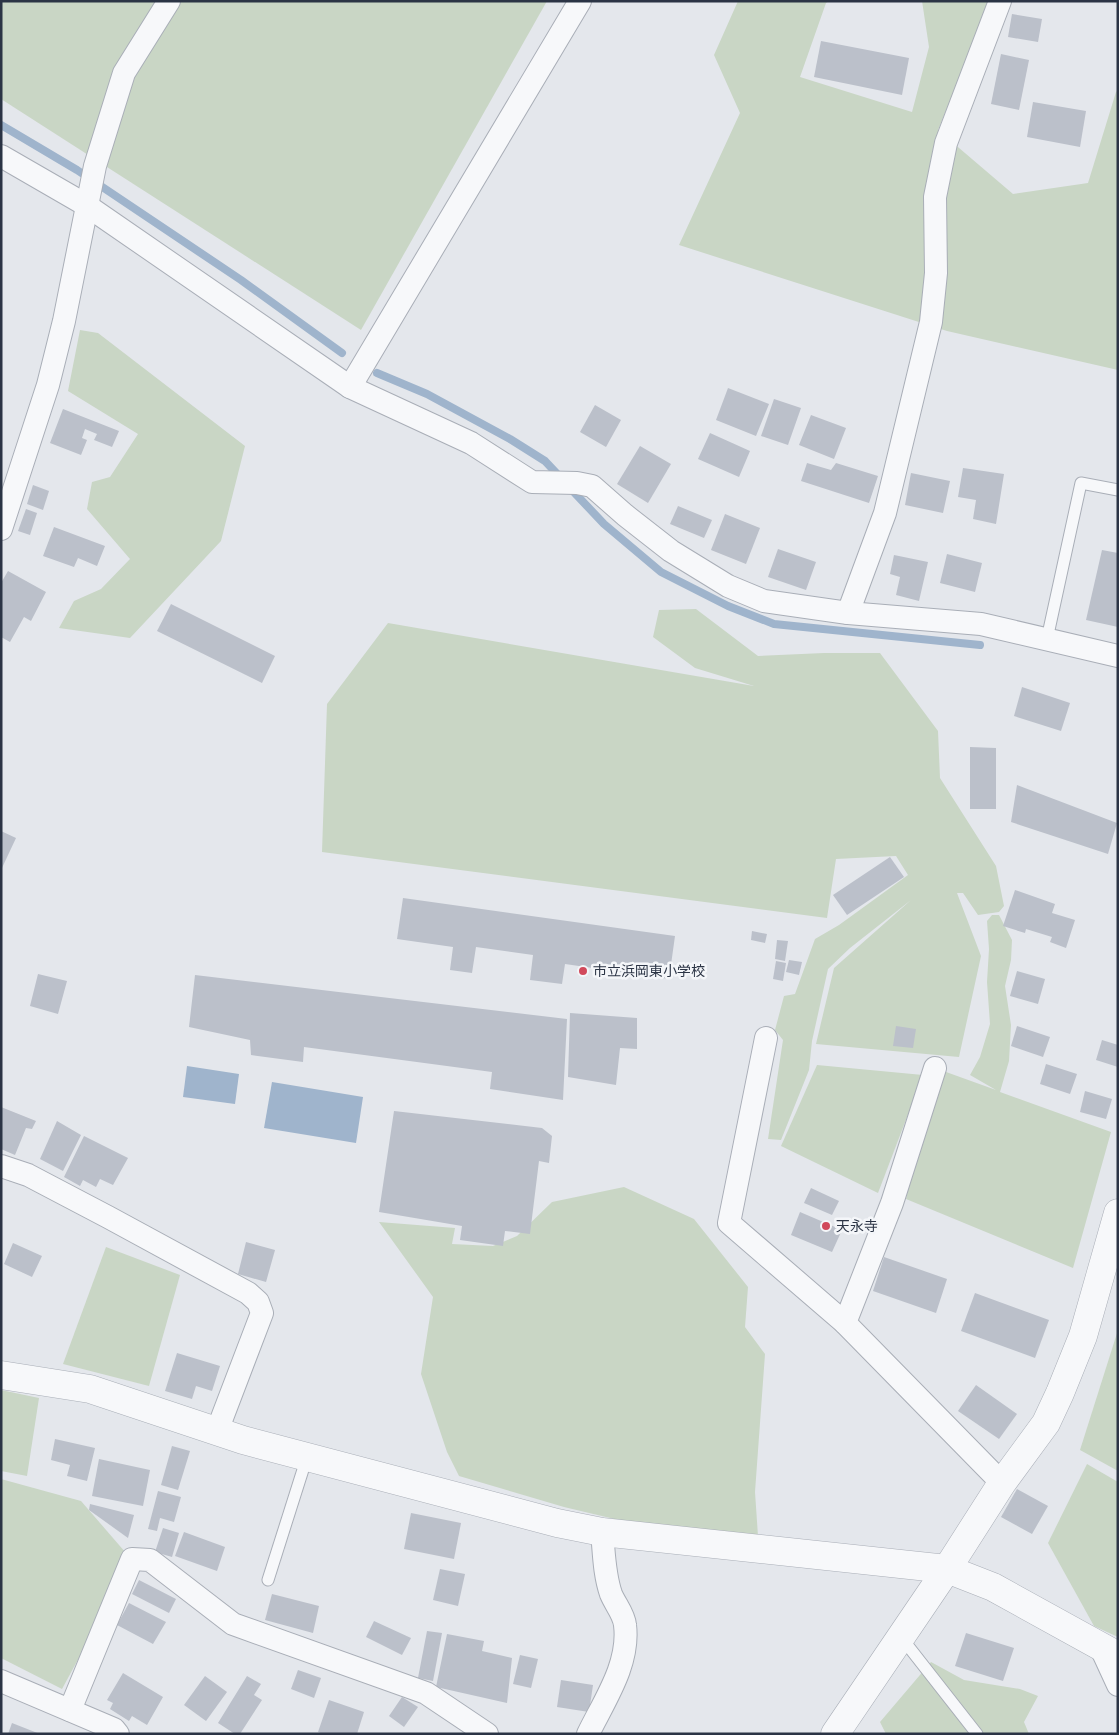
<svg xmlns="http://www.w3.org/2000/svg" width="1119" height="1735" viewBox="0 0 1119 1735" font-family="Signika,'Noto Sans JP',sans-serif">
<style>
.green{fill:#c9d6c5}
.water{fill:#9fb4cc}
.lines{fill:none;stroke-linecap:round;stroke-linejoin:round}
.stream{stroke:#9fb4cc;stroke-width:8}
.building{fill:#bbc0ca}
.service-casing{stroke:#a9aeb7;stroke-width:13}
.minor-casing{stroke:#a9aeb7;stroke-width:24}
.tertiary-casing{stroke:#a9aeb7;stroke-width:29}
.service{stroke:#f7f8fa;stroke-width:11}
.minor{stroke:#f7f8fa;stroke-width:22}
.tertiary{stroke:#f7f8fa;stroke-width:28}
.poi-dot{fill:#d1495b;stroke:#f4f6f9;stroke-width:2}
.labels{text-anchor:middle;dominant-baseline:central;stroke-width:5;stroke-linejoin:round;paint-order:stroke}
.poi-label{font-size:14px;fill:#2b3445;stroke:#f4f6f9;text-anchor:start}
</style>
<rect width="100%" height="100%" fill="#e4e7ec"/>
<g class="green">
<path d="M1,1H547L361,330L1,99Z"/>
<path d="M738,1H829L826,3L800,77L912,112L929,47L922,1H991L938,130L1013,194L1088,183L1116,92L1118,90V370L947,331L679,245L740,113L714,55Z"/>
<path d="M80,330L98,333L245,446L221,541L130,638L59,628L74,601L101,589L130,559L87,509L92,482L110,477L138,434L68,391Z"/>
<path d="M696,609L758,656L824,653H880L938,731L940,778L996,866L1004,906L999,912L978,915L963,893H957L981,956L959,1057L816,1044L834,968L911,900L850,948L828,969L812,1041L809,1070L781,1140L768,1139L783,1040L775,1030L784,996L795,994L815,939L839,925L908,875L896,856L836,859L827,918L322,852L327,704L388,623L754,686L695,668L653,637L659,610Z"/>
<path d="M992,915H999L1012,940L1011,960L1005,986L1011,1025L1009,1061L1000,1092L1111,1132L1073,1268L906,1199L935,1068L996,1090L970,1075L980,1057L990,1024L987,982L989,949L987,921Z"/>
<path d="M817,1065L923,1075L878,1193L781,1146Z"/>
<path d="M624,1187L694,1219L748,1287L745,1327L765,1354L755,1492L758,1536L627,1522L564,1507L459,1476L447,1452L421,1374L433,1297L379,1222L455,1228L452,1244L493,1246L517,1236L552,1202Z"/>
<path d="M106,1247L180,1275L149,1386L63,1364Z"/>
<path d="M1118,1330V1471L1080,1450Z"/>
<path d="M1,1390L39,1398L27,1476L1,1471Z"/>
<path d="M1087,1464L1118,1482V1637L1094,1626L1048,1543Z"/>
<path d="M1,1479L81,1501L132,1560L62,1689L1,1658Z"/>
<path d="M931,1662L964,1680L1020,1689L1038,1696L1024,1722L1029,1734H886L880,1722Z"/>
</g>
<g class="water">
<path d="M187,1066L239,1074L235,1104L183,1097Z"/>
<path d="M272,1082L363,1097L356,1143L264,1128Z"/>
</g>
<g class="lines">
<g class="stream">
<path d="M1,125L77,170L241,280L342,353"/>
<path d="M377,373L427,394L510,439L545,461L561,478"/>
<path d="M570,488L604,524L661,572L728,606L774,624L980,645"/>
</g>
</g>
<g class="building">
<path d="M1012,14L1042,19L1038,42L1008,37Z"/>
<path d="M821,41L909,58L902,95L814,77Z"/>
<path d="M1001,54L1029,60L1019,110L991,104Z"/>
<path d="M1033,102L1086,111L1080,147L1027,137Z"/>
<path d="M728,388L769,404L756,436L716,420Z"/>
<path d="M774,399L801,408L788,445L761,436Z"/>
<path d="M595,405L621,420L606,447L580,432Z"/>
<path d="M63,409L119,431L112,447L94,440L97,434L85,429L82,438L87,440L81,455L50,443Z"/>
<path d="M811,415L846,428L834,459L799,445Z"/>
<path d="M710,433L750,451L739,477L698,459Z"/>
<path d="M640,446L671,464L648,503L617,484Z"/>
<path d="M807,463L831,470L836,463L878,476L869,503L801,481Z"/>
<path d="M963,468L1004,474L996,524L973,519L976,500L958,497Z"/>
<path d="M911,473L950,481L943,513L905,505Z"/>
<path d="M33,485L49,491L43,510L27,504Z"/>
<path d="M678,506L712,520L704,538L670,524Z"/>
<path d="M26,509L37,513L30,535L18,531Z"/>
<path d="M725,514L760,528L746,564L711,550Z"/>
<path d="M54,527L105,546L97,566L78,558L74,567L43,556Z"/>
<path d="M778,549L816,562L806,590L768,577Z"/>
<path d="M1102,550L1118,553V627L1086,620Z"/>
<path d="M947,554L982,563L975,592L940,583Z"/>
<path d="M894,555L928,562L919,601L896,595L900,577L890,574Z"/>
<path d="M8,571L46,592L31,621L24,617L10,642L1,637V583Z"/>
<path d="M171,604L275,656L262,683L157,631Z"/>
<path d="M1022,687L1070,703L1061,731L1014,716Z"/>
<path d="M970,747L996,748V809H970Z"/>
<path d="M1017,785L1117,823L1108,854L1011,822Z"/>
<path d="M1,831L16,838L1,870Z"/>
<path d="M890,857L904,877L847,915L833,895Z"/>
<path d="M1015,890L1055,904L1052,913L1075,920L1066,948L1050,942L1052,937L1026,929L1025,933L1003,926Z"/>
<path d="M403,898L675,936L669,979L565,964L562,984L530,980L533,955L476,947L472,973L450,970L453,947L397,939Z"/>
<path d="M752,931L767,934L765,943L751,940Z"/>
<path d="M777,940L788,941L785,961L775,959Z"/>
<path d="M789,960L802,962L799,975L786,972Z"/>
<path d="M776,961L786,963L783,981L773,979Z"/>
<path d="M1017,971L1045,979L1038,1004L1010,996Z"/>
<path d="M38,974L67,981L58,1014L30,1006Z"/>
<path d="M195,975L567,1019L563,1100L490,1089L492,1072L304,1047L303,1062L251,1055L250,1040L189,1027Z"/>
<path d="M570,1013L637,1018V1049L620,1048L616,1085L568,1077Z"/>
<path d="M896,1026L916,1029L913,1048L893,1046Z"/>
<path d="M1017,1026L1050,1037L1043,1057L1011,1046Z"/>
<path d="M1102,1040L1118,1045V1067L1096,1060Z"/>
<path d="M1046,1064L1077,1074L1070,1094L1040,1084Z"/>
<path d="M1085,1091L1112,1099L1106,1119L1080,1112Z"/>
<path d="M1,1107L36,1121L32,1129L26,1128L15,1155L1,1149Z"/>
<path d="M394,1111L542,1128L552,1136L549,1163L539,1161L530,1234L505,1231L503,1246L460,1240L462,1226L379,1212Z"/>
<path d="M57,1121L81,1135L63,1171L40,1159Z"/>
<path d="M84,1136L128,1158L113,1185L100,1179L96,1187L83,1180L80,1186L64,1177Z"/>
<path d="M811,1188L839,1201L832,1215L804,1203Z"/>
<path d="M800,1212L842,1230L832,1252L791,1235Z"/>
<path d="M246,1242L275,1250L266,1282L238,1274Z"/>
<path d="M13,1243L42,1256L32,1277L4,1264Z"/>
<path d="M884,1257L947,1279L936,1313L873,1291Z"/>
<path d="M975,1293L1049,1320L1035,1358L961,1331Z"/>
<path d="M177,1353L220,1366L212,1391L196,1386L192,1399L165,1391Z"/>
<path d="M976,1385L1017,1414L999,1439L958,1411Z"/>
<path d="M55,1439L95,1448L87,1481L67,1476L70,1465L51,1460Z"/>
<path d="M172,1446L190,1451L178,1490L161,1485Z"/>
<path d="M99,1459L150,1470L143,1506L92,1496Z"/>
<path d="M1017,1489L1048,1506L1032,1534L1001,1517Z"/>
<path d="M158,1491L181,1497L174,1522L160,1518L157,1531L148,1529Z"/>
<path d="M90,1504L134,1515L128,1538L89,1510Z"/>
<path d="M411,1513L461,1523L454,1559L404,1549Z"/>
<path d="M163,1528L179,1533L172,1557L155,1552Z"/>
<path d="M184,1532L225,1547L217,1571L175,1556Z"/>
<path d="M440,1569L465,1574L458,1606L433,1600Z"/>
<path d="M139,1580L176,1599L169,1613L132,1594Z"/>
<path d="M272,1594L319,1606L313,1633L265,1620Z"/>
<path d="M129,1603L166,1622L153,1644L117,1625Z"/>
<path d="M374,1621L411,1638L402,1655L366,1637Z"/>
<path d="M427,1631L442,1633L433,1681L418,1678Z"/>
<path d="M966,1633L1014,1648L1003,1681L955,1666Z"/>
<path d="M447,1634L484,1641L482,1651L512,1658L507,1703L436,1687Z"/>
<path d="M520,1655L538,1659L531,1688L513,1684Z"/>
<path d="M298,1670L321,1678L314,1698L291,1689Z"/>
<path d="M123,1673L163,1697L147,1725L132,1716L129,1721L110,1709L113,1703L107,1700Z"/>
<path d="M205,1676L227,1692L206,1721L184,1705Z"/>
<path d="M247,1676L261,1684L254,1695L262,1700L240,1734H235L218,1723Z"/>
<path d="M561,1680L593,1685L589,1712L557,1707Z"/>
<path d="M402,1697L418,1707L404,1727L389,1716Z"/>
<path d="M329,1700L364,1712L357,1734H323L318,1732Z"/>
<path d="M12,1723L40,1734H8Z"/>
</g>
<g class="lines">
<g class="service-casing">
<g id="service">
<path d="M1047,639L1081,483L1118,490"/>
<path d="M268,1580L307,1457"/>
<path d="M901,1637L977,1734"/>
</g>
</g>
<g class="minor-casing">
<g id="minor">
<path d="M1,156L86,205L350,387L471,443L532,482L577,483L592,486L625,515L671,551L728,586L764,601L848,613L981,624L1118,656"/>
<path d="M350,387L580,1"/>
<path d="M1,529L48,385L64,321L95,166L124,73L169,1"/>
<path d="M848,613L885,513L931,322L936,273L935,197L946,143L1000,1"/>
<path d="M766,1038L729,1223L845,1323L1002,1483"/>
<path d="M1,1166L28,1175L108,1217L248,1293L258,1302L262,1313L217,1431"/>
<path d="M845,1323L892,1203L935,1068"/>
<path d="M1100,1646L1118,1685"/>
<path d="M1,1681L114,1729L118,1734"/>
<path d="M70,1710L132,1559L150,1560L233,1624L426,1693L487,1734"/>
<path d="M588,1734C604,1701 630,1664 625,1625C624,1614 615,1604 611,1594C604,1574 604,1552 602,1532"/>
</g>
</g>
<g class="tertiary-casing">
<g id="tertiary">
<path d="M1,1375L90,1389L243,1440L557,1523L602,1532L947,1569L993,1587L1118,1656"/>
<path d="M835,1734L947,1569L1002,1483L1046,1423L1060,1393L1083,1336L1118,1213"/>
</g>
</g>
<use href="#service" class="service"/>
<use href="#minor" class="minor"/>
<use href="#tertiary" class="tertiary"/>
</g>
<g class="poi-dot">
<circle cx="583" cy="971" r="5"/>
<circle cx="826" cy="1226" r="5"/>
</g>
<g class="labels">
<g class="poi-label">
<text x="593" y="971">市立浜岡東小学校</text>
<text x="836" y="1226">天永寺</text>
</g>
</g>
<rect width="1119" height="1735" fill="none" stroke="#2b3445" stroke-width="5"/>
</svg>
